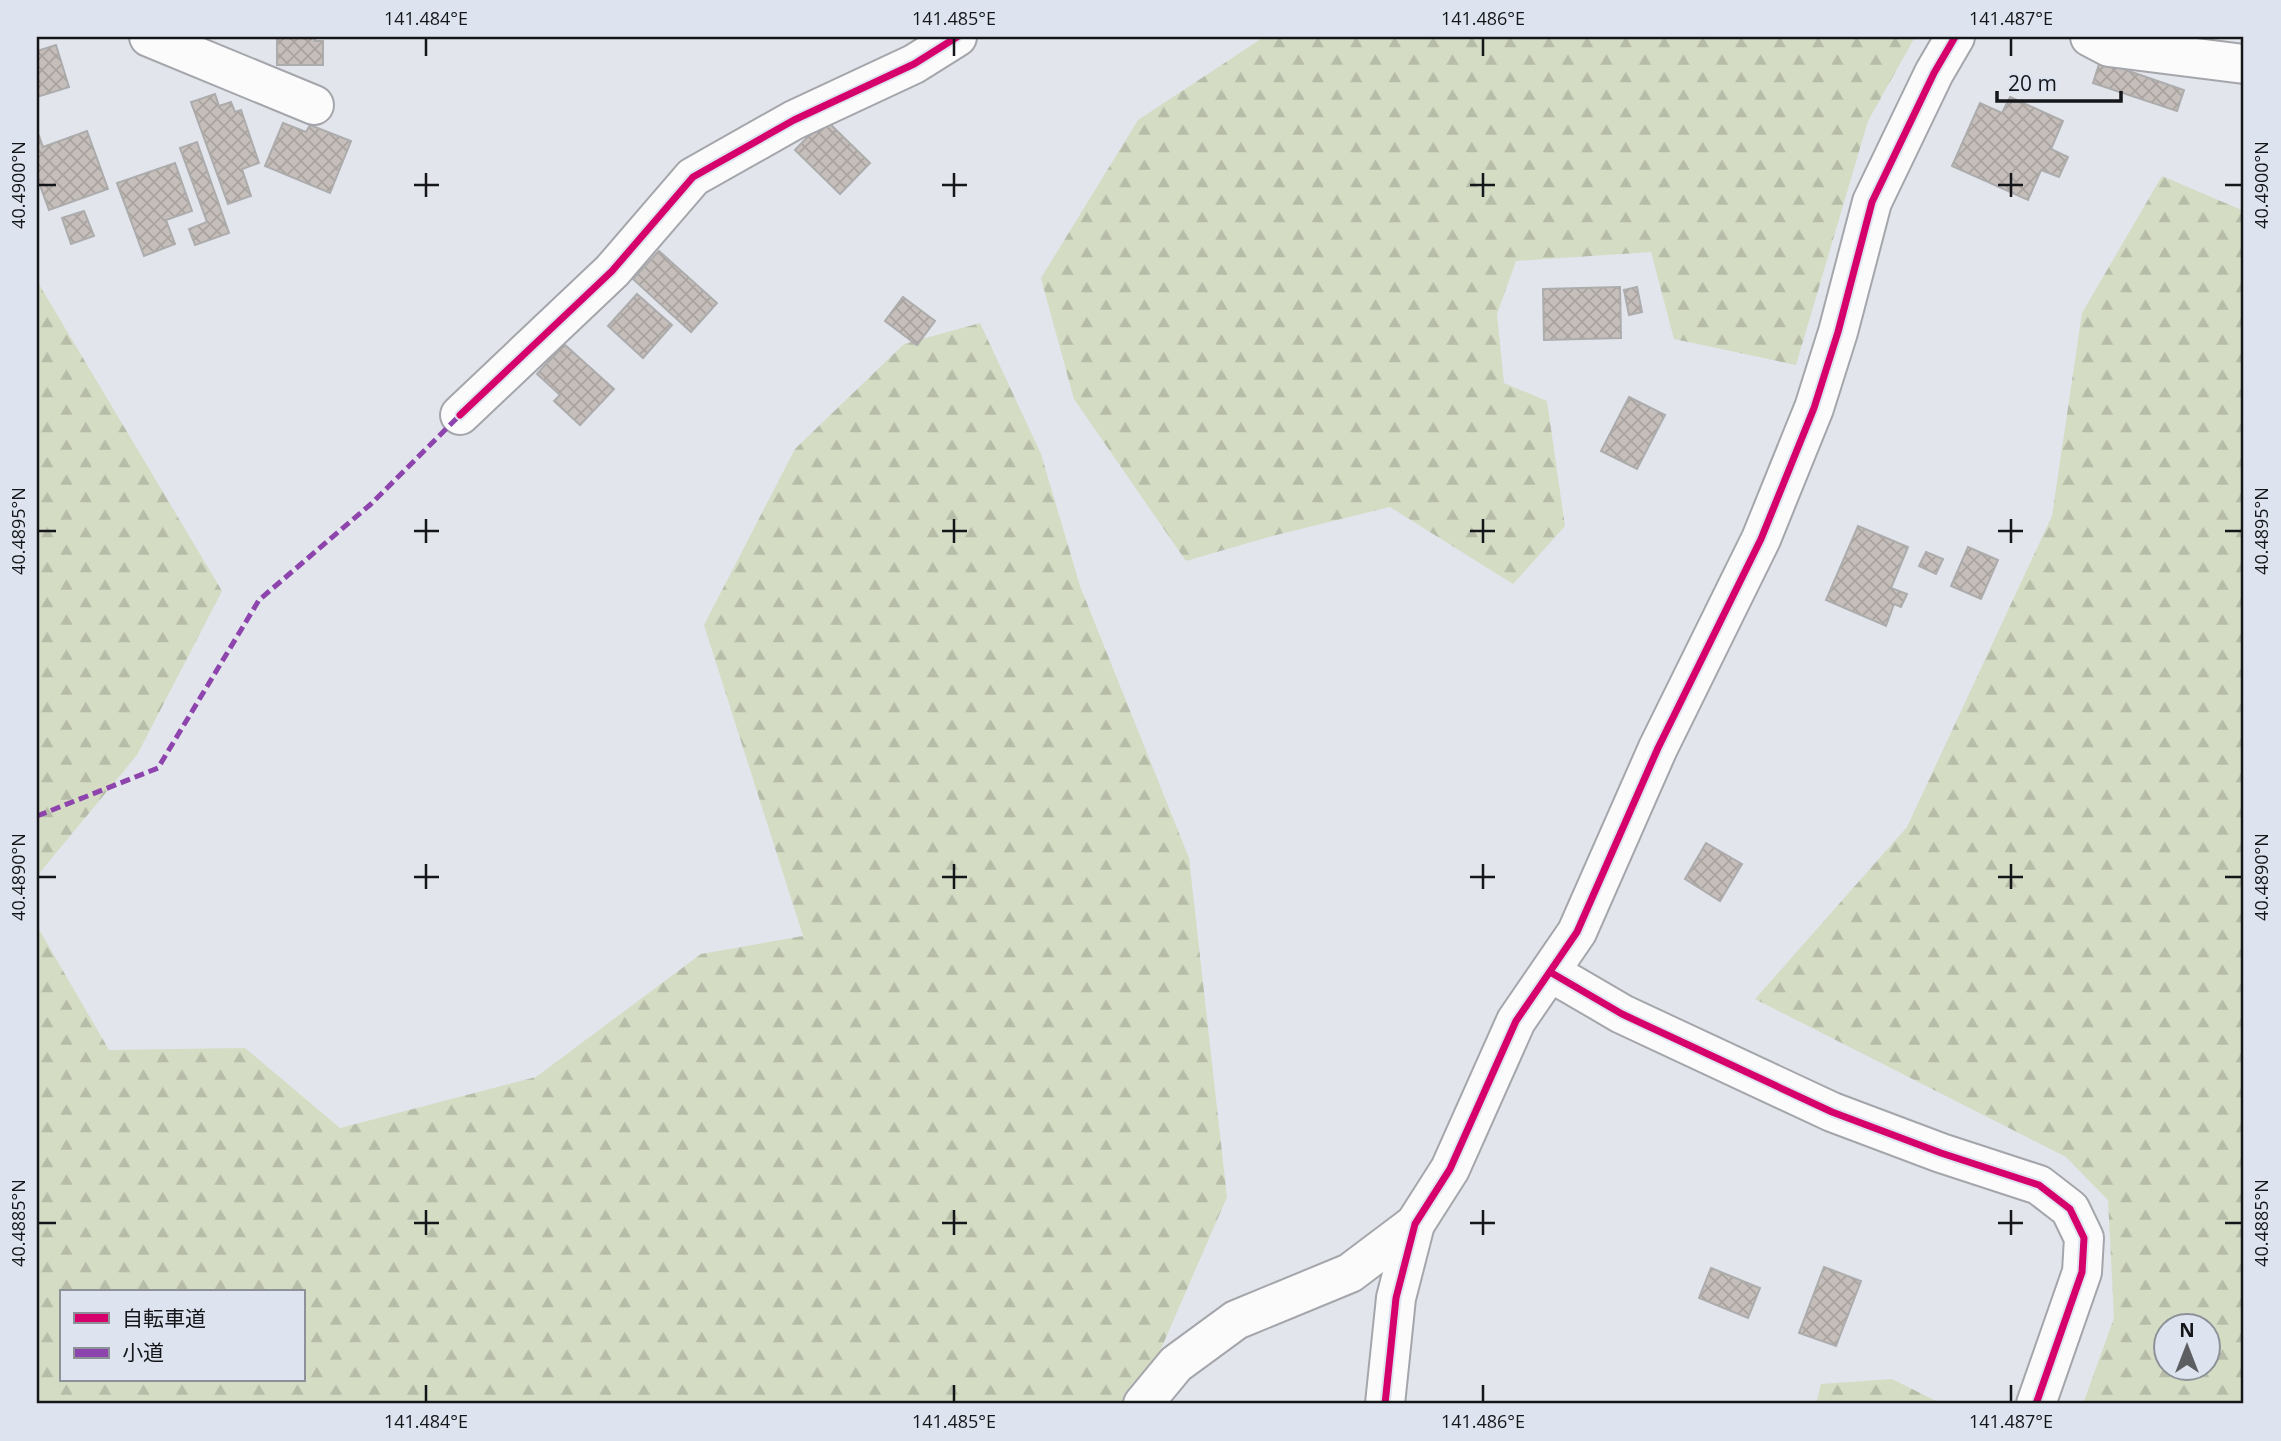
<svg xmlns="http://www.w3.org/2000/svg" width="2281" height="1441" viewBox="0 0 2281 1441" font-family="'Open Sans','Noto Sans JP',sans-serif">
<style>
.forest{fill:url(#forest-firs);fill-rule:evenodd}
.building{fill:url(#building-cross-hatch);stroke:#acacad;stroke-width:2}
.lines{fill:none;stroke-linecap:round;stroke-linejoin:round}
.minor-casing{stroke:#a4a6ab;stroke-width:42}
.minor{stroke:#fbfbfc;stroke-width:38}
.quiet{stroke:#8e44ad;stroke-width:5;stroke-dasharray:10 5;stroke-linecap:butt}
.cycleway-casing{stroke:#dee4ef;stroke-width:11}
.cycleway{stroke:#d6006c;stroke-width:7}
.ticks{fill:none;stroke:#141619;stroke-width:2.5}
.neatline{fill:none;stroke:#141619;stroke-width:2.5}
.ticks-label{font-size:18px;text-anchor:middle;fill:#141619}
</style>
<defs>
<pattern id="forest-firs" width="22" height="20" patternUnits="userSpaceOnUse" patternTransform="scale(1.75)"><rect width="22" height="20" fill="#d5dcc4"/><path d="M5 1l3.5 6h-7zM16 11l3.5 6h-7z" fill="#b6bca8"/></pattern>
<pattern id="building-cross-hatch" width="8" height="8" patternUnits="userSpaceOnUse" patternTransform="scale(1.75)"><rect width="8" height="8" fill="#c6beba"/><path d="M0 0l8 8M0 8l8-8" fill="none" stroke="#a9a39f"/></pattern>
</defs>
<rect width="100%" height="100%" fill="#e2e5eb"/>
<g class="forest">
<path d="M1264,37H1915L1868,121L1796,365L1674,339L1651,252L1516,261L1497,314L1504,383L1547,401L1565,526L1513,584L1390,507L1272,536L1186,561L1074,399L1041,278L1138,120Z"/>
<path d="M2162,176L2244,211V1404H2083L2114,1318L2108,1200L2066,1157L1755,999L1907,827L2052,516L2082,313ZM2166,1326H2208V1368H2166Z"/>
<path d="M37,281L222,591L137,755L37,876Z"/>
<path d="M980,323L1041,454L1080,586L1189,858L1227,1197L1137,1404H37V926L109,1050L245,1048L340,1128L536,1077L701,954L803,936L704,625L795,449L904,344ZM61,1292H303V1380H61Z"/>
<path d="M1892,1379L1942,1404H1816L1821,1384Z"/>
</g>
<g class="building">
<path d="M277,37H315V41H323V65H277Z"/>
<path d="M56,45L69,87L37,97V51Z"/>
<path d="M2100,61L2184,90L2177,111L2093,83Z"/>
<path d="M215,94L219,106L231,102L235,112L241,110L259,163L242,169L251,196L228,204L191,102Z"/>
<path d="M2010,97L2063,121L2051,149L2068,157L2059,177L2041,170L2028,200L1952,166L1980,103L2002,113Z"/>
<path d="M825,119L870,163L840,194L795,150Z"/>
<path d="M283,123L306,132L310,125L351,141L330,193L265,166Z"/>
<path d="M87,131L108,189L49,210L37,177V137L39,136L43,147Z"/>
<path d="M197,142L229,233L195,245L189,229L207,222L180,148Z"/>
<path d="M175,163L192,211L166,220L175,244L144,256L117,183Z"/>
<path d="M84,211L94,236L71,244L62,218Z"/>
<path d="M659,251L717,303L691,332L633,279Z"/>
<path d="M1620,287L1621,338L1544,340L1543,289Z"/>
<path d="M1637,287L1642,312L1629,315L1624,290Z"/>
<path d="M637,294L672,325L643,358L608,326Z"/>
<path d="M903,297L935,321L917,345L885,321Z"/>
<path d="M564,344L614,389L580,425L554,401L560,395L537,374Z"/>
<path d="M1629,397L1665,415L1637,469L1601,451Z"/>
<path d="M1858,526L1908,547L1891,588L1907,594L1901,607L1894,604L1886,626L1826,600Z"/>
<path d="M1968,547L1998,560L1981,599L1951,586Z"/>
<path d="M1926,552L1943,559L1936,574L1919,566Z"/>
<path d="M1706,843L1742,864L1720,901L1685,879Z"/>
<path d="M1824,1267L1861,1281L1836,1346L1799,1333Z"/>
<path d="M1711,1268L1760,1288L1748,1318L1699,1298Z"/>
</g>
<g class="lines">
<g class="minor-casing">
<g id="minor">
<path d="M149,37L314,105"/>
<path d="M2090,37L2109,47L2244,64"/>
<path d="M460,415L612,271L693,177L794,120L914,64L957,37"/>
<path d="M1550,972L1622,1014L1832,1112L1941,1153L2039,1185L2070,1209L2084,1238L2082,1272L2036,1404"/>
<path d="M1143,1404L1176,1364L1236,1320L1350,1273L1415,1224"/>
<path d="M1385,1404L1396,1298L1415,1224L1450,1169L1516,1021L1577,932L1658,748L1761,539L1814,408L1838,332L1872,202L1934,73L1955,37"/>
</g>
</g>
<use href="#minor" class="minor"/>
<path class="quiet" d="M37,816L158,768L259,600L371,504L460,415"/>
<g class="cycleway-casing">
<g id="cycleway">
<path d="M460,415L612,271L693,177L794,120L914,64L957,37"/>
<path d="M1550,972L1622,1014L1832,1112L1941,1153L2039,1185L2070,1209L2084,1238L2082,1272L2036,1404"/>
<path d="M1385,1404L1396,1298L1415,1224L1450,1169L1516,1021L1577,932L1658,748L1761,539L1814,408L1838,332L1872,202L1934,73L1955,37"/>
</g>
</g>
<use href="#cycleway" class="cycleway"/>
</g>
<path class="ticks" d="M426,38V56M954,38V56M1483,38V56M2011,38V56M426,173V197M954,173V197M1483,173V197M2011,173V197M38,185H56M414,185H439M942,185H967M1470,185H1495M1998,185H2023M2225,185H2242M426,519V543M954,519V543M1483,519V543M2011,519V543M38,531H56M414,531H439M942,531H967M1470,531H1495M1998,531H2023M2225,531H2242M426,864V889M954,864V889M1483,864V889M2011,864V889M38,877H56M414,877H439M942,877H967M1470,877H1495M1998,877H2023M2225,877H2242M426,1210V1235M954,1210V1235M1483,1210V1235M2011,1210V1235M38,1223H56M414,1223H439M942,1223H967M1470,1223H1495M1998,1223H2023M2225,1223H2242M426,1385V1402M954,1385V1402M1483,1385V1402M2011,1385V1402"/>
<rect width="2281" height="1441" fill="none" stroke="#dee4ef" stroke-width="77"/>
<rect x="60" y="1290" width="245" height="91" fill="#dee4ef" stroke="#8d9299" stroke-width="2"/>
<rect x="74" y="1313" width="35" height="10" fill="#d6006c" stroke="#8d9299" stroke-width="2"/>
<text x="122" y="1326" font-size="21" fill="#141619">自転車道</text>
<rect x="74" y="1348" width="35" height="10" fill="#8e44ad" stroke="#8d9299" stroke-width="2"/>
<text x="122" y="1360" font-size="21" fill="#141619">小道</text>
<g transform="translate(2187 1347)"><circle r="33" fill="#dee4ef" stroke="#8d9299" stroke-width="2"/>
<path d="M0-5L12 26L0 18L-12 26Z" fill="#5c5e62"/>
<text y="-10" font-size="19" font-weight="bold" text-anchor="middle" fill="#141619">N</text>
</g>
<path d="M1997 91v10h124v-10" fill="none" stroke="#141619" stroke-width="3.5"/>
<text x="2008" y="91" font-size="21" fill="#141619" stroke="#dee4ef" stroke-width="5" paint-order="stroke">20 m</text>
<rect x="38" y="38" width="2204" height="1364" class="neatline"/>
<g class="ticks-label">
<text x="426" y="25">141.484°E</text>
<text x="954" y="25">141.485°E</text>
<text x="1483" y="25">141.486°E</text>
<text x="2011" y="25">141.487°E</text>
<text transform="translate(19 185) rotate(-90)" y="6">40.4900°N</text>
<text transform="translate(2262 185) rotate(-90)" y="6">40.4900°N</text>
<text transform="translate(19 531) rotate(-90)" y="6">40.4895°N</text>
<text transform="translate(2262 531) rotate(-90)" y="6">40.4895°N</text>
<text transform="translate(19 877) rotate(-90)" y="6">40.4890°N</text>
<text transform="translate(2262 877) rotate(-90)" y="6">40.4890°N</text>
<text transform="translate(19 1223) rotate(-90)" y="6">40.4885°N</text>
<text transform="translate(2262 1223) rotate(-90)" y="6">40.4885°N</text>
<text x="426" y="1428">141.484°E</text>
<text x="954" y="1428">141.485°E</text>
<text x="1483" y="1428">141.486°E</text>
<text x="2011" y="1428">141.487°E</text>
</g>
</svg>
